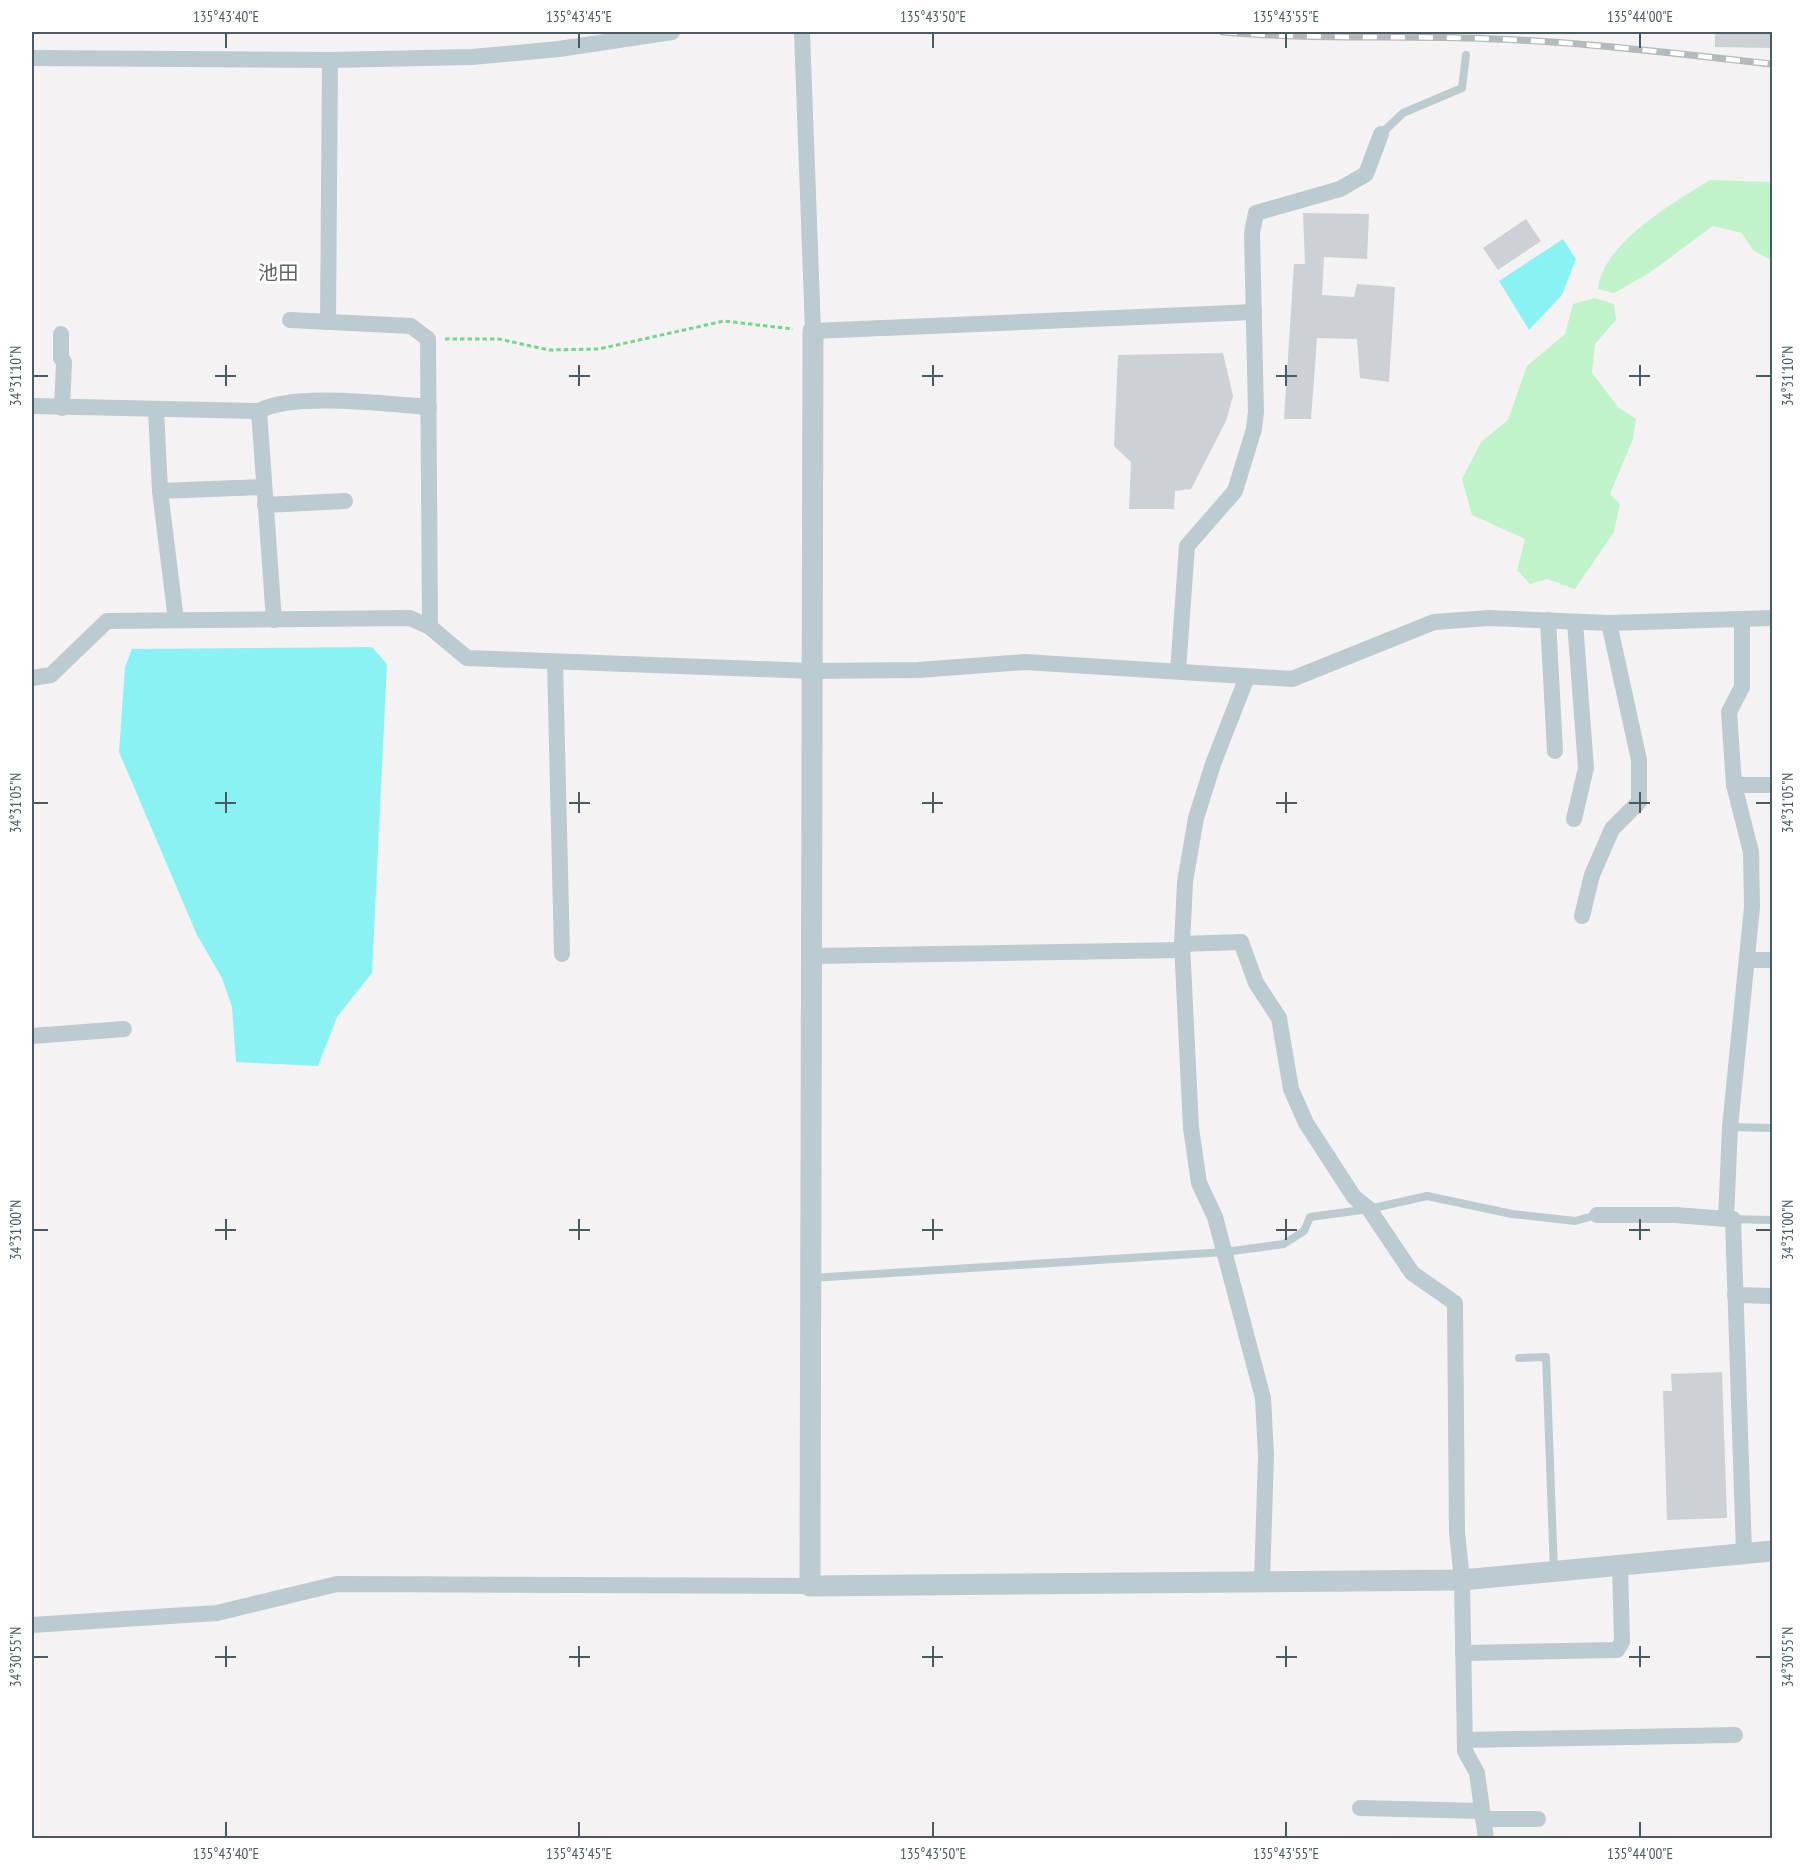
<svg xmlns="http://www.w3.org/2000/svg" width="1804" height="1870" viewBox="0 0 1804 1870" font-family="'PT Sans Narrow','Noto Sans JP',sans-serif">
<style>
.green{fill:#c0f3c9}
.water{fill:#8af2f3}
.building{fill:#ccd1d5}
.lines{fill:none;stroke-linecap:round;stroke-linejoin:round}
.path{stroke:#75d492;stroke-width:3;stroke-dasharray:4.5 3;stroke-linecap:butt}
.service{stroke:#bccbcf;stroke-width:8}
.minor{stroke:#bccbcf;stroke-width:16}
.tertiary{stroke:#bccbcf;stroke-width:21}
.rail-casing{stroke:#b4b9bd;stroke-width:7}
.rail{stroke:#fff;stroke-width:4.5;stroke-dasharray:14;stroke-linecap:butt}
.ticks{fill:none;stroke:#485b62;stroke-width:2}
.labels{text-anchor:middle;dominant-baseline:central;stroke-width:6;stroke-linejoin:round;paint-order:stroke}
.neighbourhood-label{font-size:20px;fill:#5e6468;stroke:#fff}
.neatline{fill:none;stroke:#485b62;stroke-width:2}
.ticks-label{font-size:15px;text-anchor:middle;fill:#485b62}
</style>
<rect width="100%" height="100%" fill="#f5f2f3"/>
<g class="green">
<path d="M1710,180L1772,182V261L1753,250L1742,233L1713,226L1649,273L1614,293L1598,289C1602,244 1674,202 1710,180Z"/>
<path d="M1595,298L1614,304L1616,320L1595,344L1592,373L1618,407L1636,419L1633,439L1610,494L1620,504L1614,532L1575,589L1547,579L1530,584L1517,570L1525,539L1472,515L1462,479L1481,442L1508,420L1527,366L1565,334L1573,304Z"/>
</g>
<g class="water">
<path d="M1563,239L1576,259L1562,295L1529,330L1499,281Z"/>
<path d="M372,647L387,664L372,973L337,1017L318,1066L236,1062L232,1007L222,978L197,935L119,752L125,667L132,649Z"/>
</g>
<g class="building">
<path d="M1715,32H1773V48L1715,47Z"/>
<path d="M1303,213L1369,214L1367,259L1324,257L1322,295L1354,297L1357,284L1395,287L1389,382L1360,378L1357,339L1317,338L1311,419H1284L1294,264H1305Z"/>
<path d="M1526,219L1541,241L1498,270L1483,248Z"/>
<path d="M1223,353L1233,396L1226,421L1191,489L1175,491L1174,509H1129L1131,462L1114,446L1118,355Z"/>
<path d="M1722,1372L1727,1518L1667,1520L1663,1391H1672L1671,1374Z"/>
</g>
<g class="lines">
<path class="path" d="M445,339H499L549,350L599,349L724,321L793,329"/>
<g class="service">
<path d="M1381,134L1403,113L1462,88L1466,55"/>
<path d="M1730,1127L1772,1128"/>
<path d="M1730,1219L1772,1220"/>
<path d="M811,1278L1225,1252L1284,1244L1304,1231L1310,1217L1369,1209L1427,1196L1512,1214L1575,1221L1597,1215"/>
<path d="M1519,1358L1546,1357L1554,1571"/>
</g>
<g class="minor">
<path d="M802,32L813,331L1254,312"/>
<path d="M32,58L330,60L472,57L559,49L672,32"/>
<path d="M290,320L411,326L428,339L430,627"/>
<path d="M328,322L330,60"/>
<path d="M61,334V358L64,362L62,408"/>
<path d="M32,406L259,411C293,392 387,404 429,407"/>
<path d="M156,410L160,491L176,620"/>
<path d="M259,411L274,620"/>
<path d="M160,491L264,487"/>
<path d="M265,505L345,501"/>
<path d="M1548,620L1555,751"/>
<path d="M555,662L562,954"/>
<path d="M1178,671L1187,546L1235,491L1254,429L1256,412L1252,233L1256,213L1340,189L1366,174L1381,134"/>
<path d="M1247,677L1213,764L1196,818L1185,882L1182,944L1191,1128L1199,1183L1215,1217L1263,1398L1266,1456L1262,1582"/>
<path d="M32,678L51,675L107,621L410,618L430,627L467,658L812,671L918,670L1025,662L1292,679L1434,622L1489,618L1609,623L1772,618"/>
<path d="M1734,785H1772"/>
<path d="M1574,819L1586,768L1575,622"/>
<path d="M1582,916L1592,875L1612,829L1639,802V760L1609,623"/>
<path d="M1182,944L1241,942L1256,983L1279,1018L1291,1089L1306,1123L1354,1197L1369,1209L1412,1273L1455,1303L1457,1532L1462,1580L1465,1751L1477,1773L1486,1838"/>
<path d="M811,956L1182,950"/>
<path d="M1747,960H1772"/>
<path d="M32,1036L124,1029"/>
<path d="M1597,1215H1676L1726,1219L1730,1127L1752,907L1751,852L1734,785L1729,712L1742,687V621"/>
<path d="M1733,1219L1744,1553"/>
<path d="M1735,1295L1772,1296"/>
<path d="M32,1625L217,1613L337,1584L810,1586"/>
<path d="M1463,1653L1617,1650L1622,1642L1620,1565"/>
<path d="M1465,1740L1735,1735"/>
<path d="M1360,1808L1482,1811"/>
<path d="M1483,1819H1538"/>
</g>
<path class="tertiary" d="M813,331L810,1586L1462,1580L1772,1551"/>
<g class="rail-casing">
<path id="rail" d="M1223,32C1304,39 1384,36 1464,38C1568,40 1670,53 1772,64"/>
</g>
<use href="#rail" class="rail"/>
</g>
<path class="ticks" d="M226,33V48M579,33V48M933,33V48M1286,33V48M1640,33V48M226,365V386M579,365V386M933,365V386M1286,365V386M1640,365V386M33,376H48M215,376H236M569,376H590M922,376H943M1276,376H1297M1629,376H1650M1756,376H1771M226,792V813M579,792V813M933,792V813M1286,792V813M1640,792V813M33,803H48M215,803H236M569,803H590M922,803H943M1276,803H1297M1629,803H1650M1756,803H1771M226,1219V1240M579,1219V1240M933,1219V1240M1286,1219V1240M1640,1219V1240M33,1230H48M215,1230H236M569,1230H590M922,1230H943M1276,1230H1297M1629,1230H1650M1756,1230H1771M226,1646V1667M579,1646V1667M933,1646V1667M1286,1646V1667M1640,1646V1667M33,1657H48M215,1657H236M569,1657H590M922,1657H943M1276,1657H1297M1629,1657H1650M1756,1657H1771M226,1822V1837M579,1822V1837M933,1822V1837M1286,1822V1837M1640,1822V1837"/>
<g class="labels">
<g class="neighbourhood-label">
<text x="278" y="273">池田</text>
</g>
</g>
<rect width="1804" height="1870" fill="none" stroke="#ffffff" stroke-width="66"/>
<rect x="33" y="33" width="1738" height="1804" class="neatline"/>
<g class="ticks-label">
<text x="226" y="22">135°43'40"E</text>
<text x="579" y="22">135°43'45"E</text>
<text x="933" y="22">135°43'50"E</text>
<text x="1286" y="22">135°43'55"E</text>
<text x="1640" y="22">135°44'00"E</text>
<text transform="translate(16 376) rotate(-90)" y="5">34°31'10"N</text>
<text transform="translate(1788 376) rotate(-90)" y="5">34°31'10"N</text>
<text transform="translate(16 803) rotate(-90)" y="5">34°31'05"N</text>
<text transform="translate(1788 803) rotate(-90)" y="5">34°31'05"N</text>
<text transform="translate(16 1230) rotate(-90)" y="5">34°31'00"N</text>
<text transform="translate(1788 1230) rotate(-90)" y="5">34°31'00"N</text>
<text transform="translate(16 1657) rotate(-90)" y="5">34°30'55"N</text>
<text transform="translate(1788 1657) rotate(-90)" y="5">34°30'55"N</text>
<text x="226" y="1859">135°43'40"E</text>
<text x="579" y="1859">135°43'45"E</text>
<text x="933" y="1859">135°43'50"E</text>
<text x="1286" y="1859">135°43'55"E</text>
<text x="1640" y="1859">135°44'00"E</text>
</g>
</svg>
